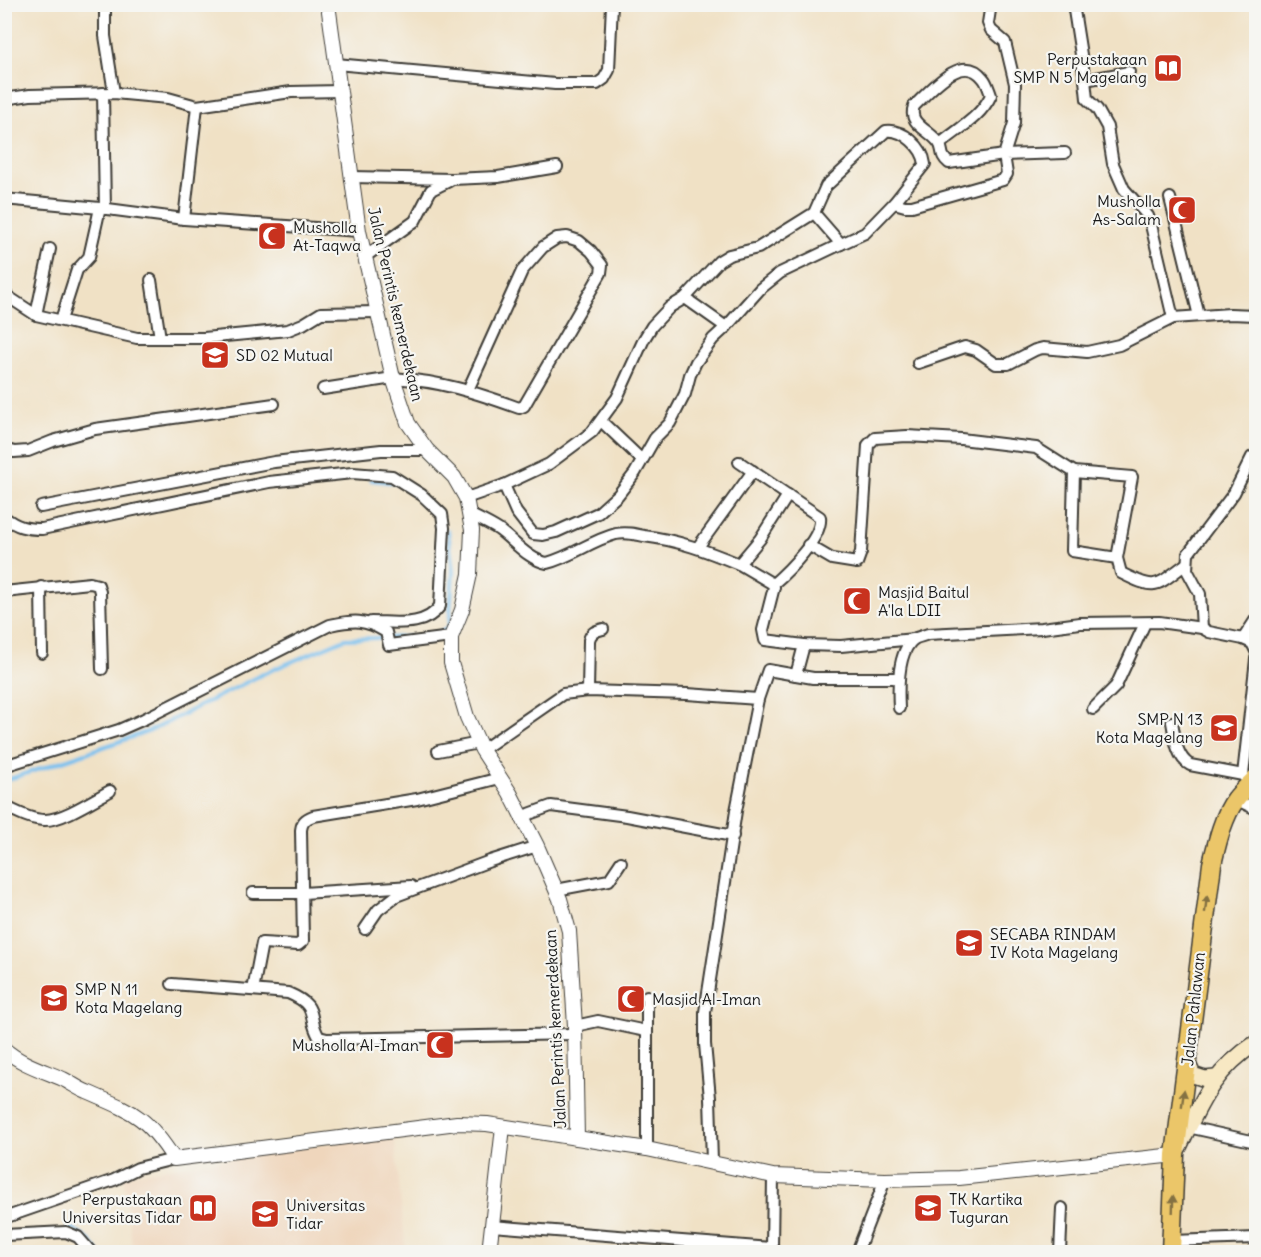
<svg xmlns="http://www.w3.org/2000/svg" width="1261" height="1257" viewBox="0 0 1261 1257" font-family="Delius,sans-serif">
<style>
.built{fill:#efd6bc}
.lines{fill:none;stroke-linecap:round;stroke-linejoin:round}
.stream{stroke:#76bfef;stroke-width:4}
.minor-casing{stroke:#3c3a35;stroke-width:14}
.tertiary-casing{stroke:#3c3a35;stroke-width:16}
.secondary-casing{stroke:#3c3a35;stroke-width:18}
.primary-casing{stroke:#3c3a35;stroke-width:21}
.minor{stroke:#fff;stroke-width:10}
.tertiary{stroke:#fff;stroke-width:14}
.secondary{stroke:#f7e8c3;stroke-width:15}
.primary{stroke:#ebc669;stroke-width:18}
.oneway{fill:#847142}
.labels{text-anchor:middle;dominant-baseline:central;stroke-width:4.5;stroke-linejoin:round;paint-order:stroke}
.poi-label{font-size:16px;fill:#1c1c1c;stroke:#f6f6f2;text-anchor:start}
.street-label{font-size:16px;fill:#1c1c1c;stroke:#f6f6f2}
</style>
<rect width="100%" height="100%" fill="#f6f6f2"/>
<filter id="ink" filterUnits="userSpaceOnUse"><feTurbulence type="fractalNoise" baseFrequency=".0167" numOctaves="2"/><feDisplacementMap in="SourceGraphic" scale="12" xChannelSelector="R" yChannelSelector="G"/><feConvolveMatrix kernelMatrix="1 2 1 2 8 2 1 2 1" color-interpolation-filters="sRGB"/></filter>
<filter id="wash" filterUnits="userSpaceOnUse"><feTurbulence type="fractalNoise" baseFrequency=".008" numOctaves="4" result="noise"/><feDisplacementMap in="SourceGraphic" scale="24" xChannelSelector="R" yChannelSelector="G"/><feGaussianBlur stdDeviation="1.35" result="paint"/><feColorMatrix in="noise" values="0 0 0 0 0 0 0 0 0 0 0 0 0 0 0 0 0 1.4 0 .05"/><feComposite in="paint" operator="in"/></filter>
<g filter="url(#wash)">
<rect width="100%" height="100%" fill="#f0e1c5"/>
<path class="built" d="M394,1134L406,1252H133L123,1175Z"/>
<g class="lines">
<g class="stream">
<path d="M371,480L397,483"/>
<path d="M4,528L9,530L18,529"/>
<path d="M435,635L449,627L453,572L448,531"/>
<path d="M4,781L150,731L265,673L345,639L410,637"/>
<path d="M68,1228H73L90,1241L98,1252"/>
</g>
</g>
</g>
<g filter="url(#ink)">
<g class="lines">
<g class="minor-casing">
<g id="minor">
<path d="M105,4V36L114,93"/>
<path d="M1073,4L1085,80L1129,72"/>
<path d="M336,64L555,84H597L604,79L609,70L612,4"/>
<path d="M1085,80L1087,99L1097,109L1107,127L1113,164L1124,189L1148,216L1151,225L1173,318"/>
<path d="M103,93L105,209"/>
<path d="M4,99L30,95L114,93L168,98L197,106L291,92L340,91"/>
<path d="M940,144C958,129 981,117 991,95C989,90 987,82 983,78C962,51 930,91 914,106C907,124 930,130 939,143C944,150 939,155 949,163L1004,155L1014,123L1015,84L1005,42L991,30L988,23L991,4"/>
<path d="M351,177L452,179L498,177L557,167"/>
<path d="M1170,198L1199,316"/>
<path d="M4,199L100,208L184,219L359,231"/>
<path d="M894,203L905,206H912L1003,180L1007,174L1004,155L1065,153"/>
<path d="M184,219L197,106"/>
<path d="M366,256L415,221L431,190L449,181"/>
<path d="M151,280L160,338"/>
<path d="M4,294L36,315L137,338H204L288,330L303,324L321,313L378,312"/>
<path d="M36,315L50,249"/>
<path d="M61,320L77,270L89,257L100,208"/>
<path d="M726,327L760,289L780,273L841,244"/>
<path d="M918,363L965,347L976,350L996,364H1008L1035,350L1043,348L1087,352L1119,345L1173,318L1230,314L1256,315"/>
<path d="M323,389L393,378C440,381 475,392 519,408L524,406L601,273L602,265L591,251L579,241L567,237L557,238L543,247L522,271L468,390"/>
<path d="M601,421L642,460"/>
<path d="M4,449L14,452L28,451L53,441L95,429L274,404"/>
<path d="M739,462L820,517C823,537 787,572 773,584L774,587L763,630L765,640L804,645L841,646L914,639"/>
<path d="M504,485L516,512L533,534L543,535L556,532L598,513L618,495L635,473L655,438L670,423L685,394L690,375L696,362L713,339L726,327L685,298"/>
<path d="M466,498L504,485L549,464L592,432L617,398L644,339L652,326L670,307L685,298L719,261L729,255L758,248L814,213L826,186L886,131C903,129 923,147 925,164L894,203L865,233L841,244L814,213"/>
<path d="M41,507L274,462L381,450H427"/>
<path d="M469,514C479,519 490,524 499,530C514,541 529,560 547,563C571,557 592,540 616,534C626,532 635,534 644,536C678,540 707,551 739,564L760,539L788,495"/>
<path d="M4,517C17,527 26,529 42,529L269,482L352,473L392,476L422,495L442,514L444,528L440,606C425,628 395,622 371,622"/>
<path d="M808,545L832,559L857,563L861,552L868,445L875,438L907,436L961,439L1036,448L1074,472"/>
<path d="M698,547L753,471"/>
<path d="M1117,558L1072,551L1074,472L1132,477L1117,558L1121,573C1157,591 1155,587 1186,564"/>
<path d="M739,564L773,584"/>
<path d="M41,587L42,653"/>
<path d="M4,592L90,583L98,585L100,592L102,669"/>
<path d="M1202,628L1200,594L1187,570L1188,554L1234,493L1252,457L1256,454"/>
<path d="M1243,639L1256,619"/>
<path d="M796,675L813,678H898"/>
<path d="M588,691L589,640C591,632 596,631 603,629"/>
<path d="M758,699L768,670L796,675L804,645"/>
<path d="M899,708C898,689 897,652 914,639C917,637 924,636 928,634L1042,628L1080,623L1159,622L1202,628L1209,632L1243,639L1252,643L1256,651"/>
<path d="M1093,709L1116,686L1145,623"/>
<path d="M1172,722C1175,737 1176,757 1190,765L1243,775"/>
<path d="M482,750L563,694L588,691L687,694L758,699L736,811L705,1012V1044L710,1098L712,1162"/>
<path d="M438,751L479,743"/>
<path d="M4,766L119,730L144,719L330,625C354,620 365,619 386,632L389,645L451,637"/>
<path d="M1249,785L1243,775L1256,659"/>
<path d="M1235,799L1256,809"/>
<path d="M4,806C17,812 31,820 45,820C63,820 93,800 110,791"/>
<path d="M521,817L551,806L627,816L733,836"/>
<path d="M556,890L609,880L621,862"/>
<path d="M253,893H303L411,886"/>
<path d="M365,929L378,910L396,896L490,861L537,846"/>
<path d="M172,984L288,993C321,1007 306,1016 319,1037L327,1039L575,1034"/>
<path d="M253,990L262,943L298,945L303,941L301,830C302,822 305,819 313,816L417,799L500,778"/>
<path d="M647,996V1149"/>
<path d="M575,1026L598,1021L646,1031"/>
<path d="M1188,1127L1256,1142"/>
<path d="M773,1176L772,1248L774,1252"/>
<path d="M4,1218L114,1180L138,1168L174,1159"/>
<path d="M492,1226L772,1248"/>
<path d="M4,1235L66,1232L78,1237L91,1252"/>
<path d="M1172,1241L1256,1238"/>
<path d="M857,1252L885,1180"/>
<path d="M1060,1252L1062,1208"/>
</g>
</g>
<g class="tertiary-casing">
<g id="tertiary">
<path d="M328,4L359,231L393,378L408,423L427,450L454,477L466,498L472,530L470,574L462,610L451,637V663L467,717L482,750L510,793L537,846L560,899L569,931L575,1026L577,1138"/>
<path d="M4,1049C21,1064 42,1070 63,1079C71,1083 79,1089 87,1092C133,1112 146,1115 174,1159L457,1123L487,1124L647,1149L773,1176L885,1180L959,1178L1175,1155"/>
<path d="M489,1252L503,1127"/>
</g>
</g>
<g class="secondary-casing">
<g id="secondary">
<path d="M1188,1064L1193,1075L1205,1079L1215,1078"/>
<path d="M1179,1147C1201,1102 1213,1071 1256,1043"/>
</g>
</g>
<g class="primary-casing">
<path id="primary" d="M1171,1252L1175,1155L1212,864C1217,843 1223,816 1236,799C1241,792 1250,785 1256,778"/>
</g>
<use href="#minor" class="minor"/>
<use href="#tertiary" class="tertiary"/>
<use href="#secondary" class="secondary"/>
<use href="#primary" class="primary"/>
</g>
<defs><path id="oneway-solid" d="M-6-.8H1V-3.2L6.5 0L1 3.2V.8H-6Z" transform="scale(1.5)"/></defs>
<g class="oneway">
<use href="#oneway-solid" transform="translate(1206 904) rotate(-83)"/>
<use href="#oneway-solid" transform="translate(1183 1098) rotate(-82)"/>
<use href="#oneway-solid" transform="translate(1173 1204) rotate(-88)"/>
</g>
</g>
<defs>
<g id="library-square" transform="scale(1.5)"><rect x="-9" y="-9" width="18" height="18" rx="4" fill="#c8321e" stroke="#f6f6f2"/><path d="M-6-4Q-3-5.5-.7-3.5V5Q-3 3-6 4ZM6-4Q3-5.5 .7-3.5V5Q3 3 6 4Z" fill="#fff"/></g>
<g id="mosque-square" transform="scale(1.5)"><rect x="-9" y="-9" width="18" height="18" rx="4" fill="#c8321e" stroke="#f6f6f2"/><path d="M3.5-4.9A6 6 0 1 0 3.5 4.9A5 5 0 1 1 3.5-4.9Z" fill="#fff"/></g>
<g id="school-square" transform="scale(1.5)"><rect x="-9" y="-9" width="18" height="18" rx="4" fill="#c8321e" stroke="#f6f6f2"/><path d="M0-5L7-2L0 1L-7-2ZM-4 1L0 2.5L4 1V4Q0 6-4 4Z" fill="#fff"/></g>
<g id="university-square" transform="scale(1.5)"><rect x="-9" y="-9" width="18" height="18" rx="4" fill="#c8321e" stroke="#f6f6f2"/><path d="M0-5L7-2L0 1L-7-2ZM-4 1L0 2.5L4 1V4Q0 6-4 4Z" fill="#fff"/></g>
</defs>
<g fill-rule="evenodd">
<use href="#library-square" x="1168" y="68"/>
<use href="#mosque-square" x="1182" y="210"/>
<use href="#mosque-square" x="272" y="236"/>
<use href="#school-square" x="215" y="355"/>
<use href="#mosque-square" x="857" y="601"/>
<use href="#school-square" x="1224" y="728"/>
<use href="#school-square" x="969" y="943"/>
<use href="#school-square" x="54" y="998"/>
<use href="#mosque-square" x="631" y="999"/>
<use href="#mosque-square" x="440" y="1045"/>
<use href="#library-square" x="203" y="1208"/>
<use href="#school-square" x="928" y="1208"/>
<use href="#university-square" x="265" y="1214"/>
</g>
<g class="labels">
<g class="poi-label">
<text x="1147" y="59" text-anchor="end">Perpustakaan<tspan x="1147" dy="18">SMP N 5 Magelang</tspan></text>
<text x="1161" y="201" text-anchor="end">Musholla<tspan x="1161" dy="18">As-Salam</tspan></text>
<text x="293" y="227">Musholla<tspan x="293" dy="18">At-Taqwa</tspan></text>
<text x="236" y="355">SD 02 Mutual</text>
<text x="878" y="592">Masjid Baitul<tspan x="878" dy="18">A'la LDII</tspan></text>
<text x="1203" y="719" text-anchor="end">SMP N 13<tspan x="1203" dy="18">Kota Magelang</tspan></text>
<text x="990" y="934">SECABA RINDAM<tspan x="990" dy="18">IV Kota Magelang</tspan></text>
<text x="75" y="989">SMP N 11<tspan x="75" dy="18">Kota Magelang</tspan></text>
<text x="652" y="999">Masjid Al-Iman</text>
<text x="419" y="1045" text-anchor="end">Musholla Al-Iman</text>
<text x="182" y="1199" text-anchor="end">Perpustakaan<tspan x="182" dy="18">Universitas Tidar</tspan></text>
<text x="949" y="1199">TK Kartika<tspan x="949" dy="18">Tuguran</tspan></text>
<text x="286" y="1205">Universitas<tspan x="286" dy="18">Tidar</tspan></text>
</g>
<g class="street-label">
<text transform="translate(396 304) rotate(77)">Jalan Perintis kemerdekaan</text>
<text transform="translate(1193 1009) rotate(-84)">Jalan Pahlawan</text>
<text transform="translate(555 1029) rotate(-93)">Jalan Perintis kemerdekaan</text>
</g>
</g>
<rect width="1261" height="1257" fill="none" stroke="#f6f6f2" stroke-width="24"/>
</svg>
